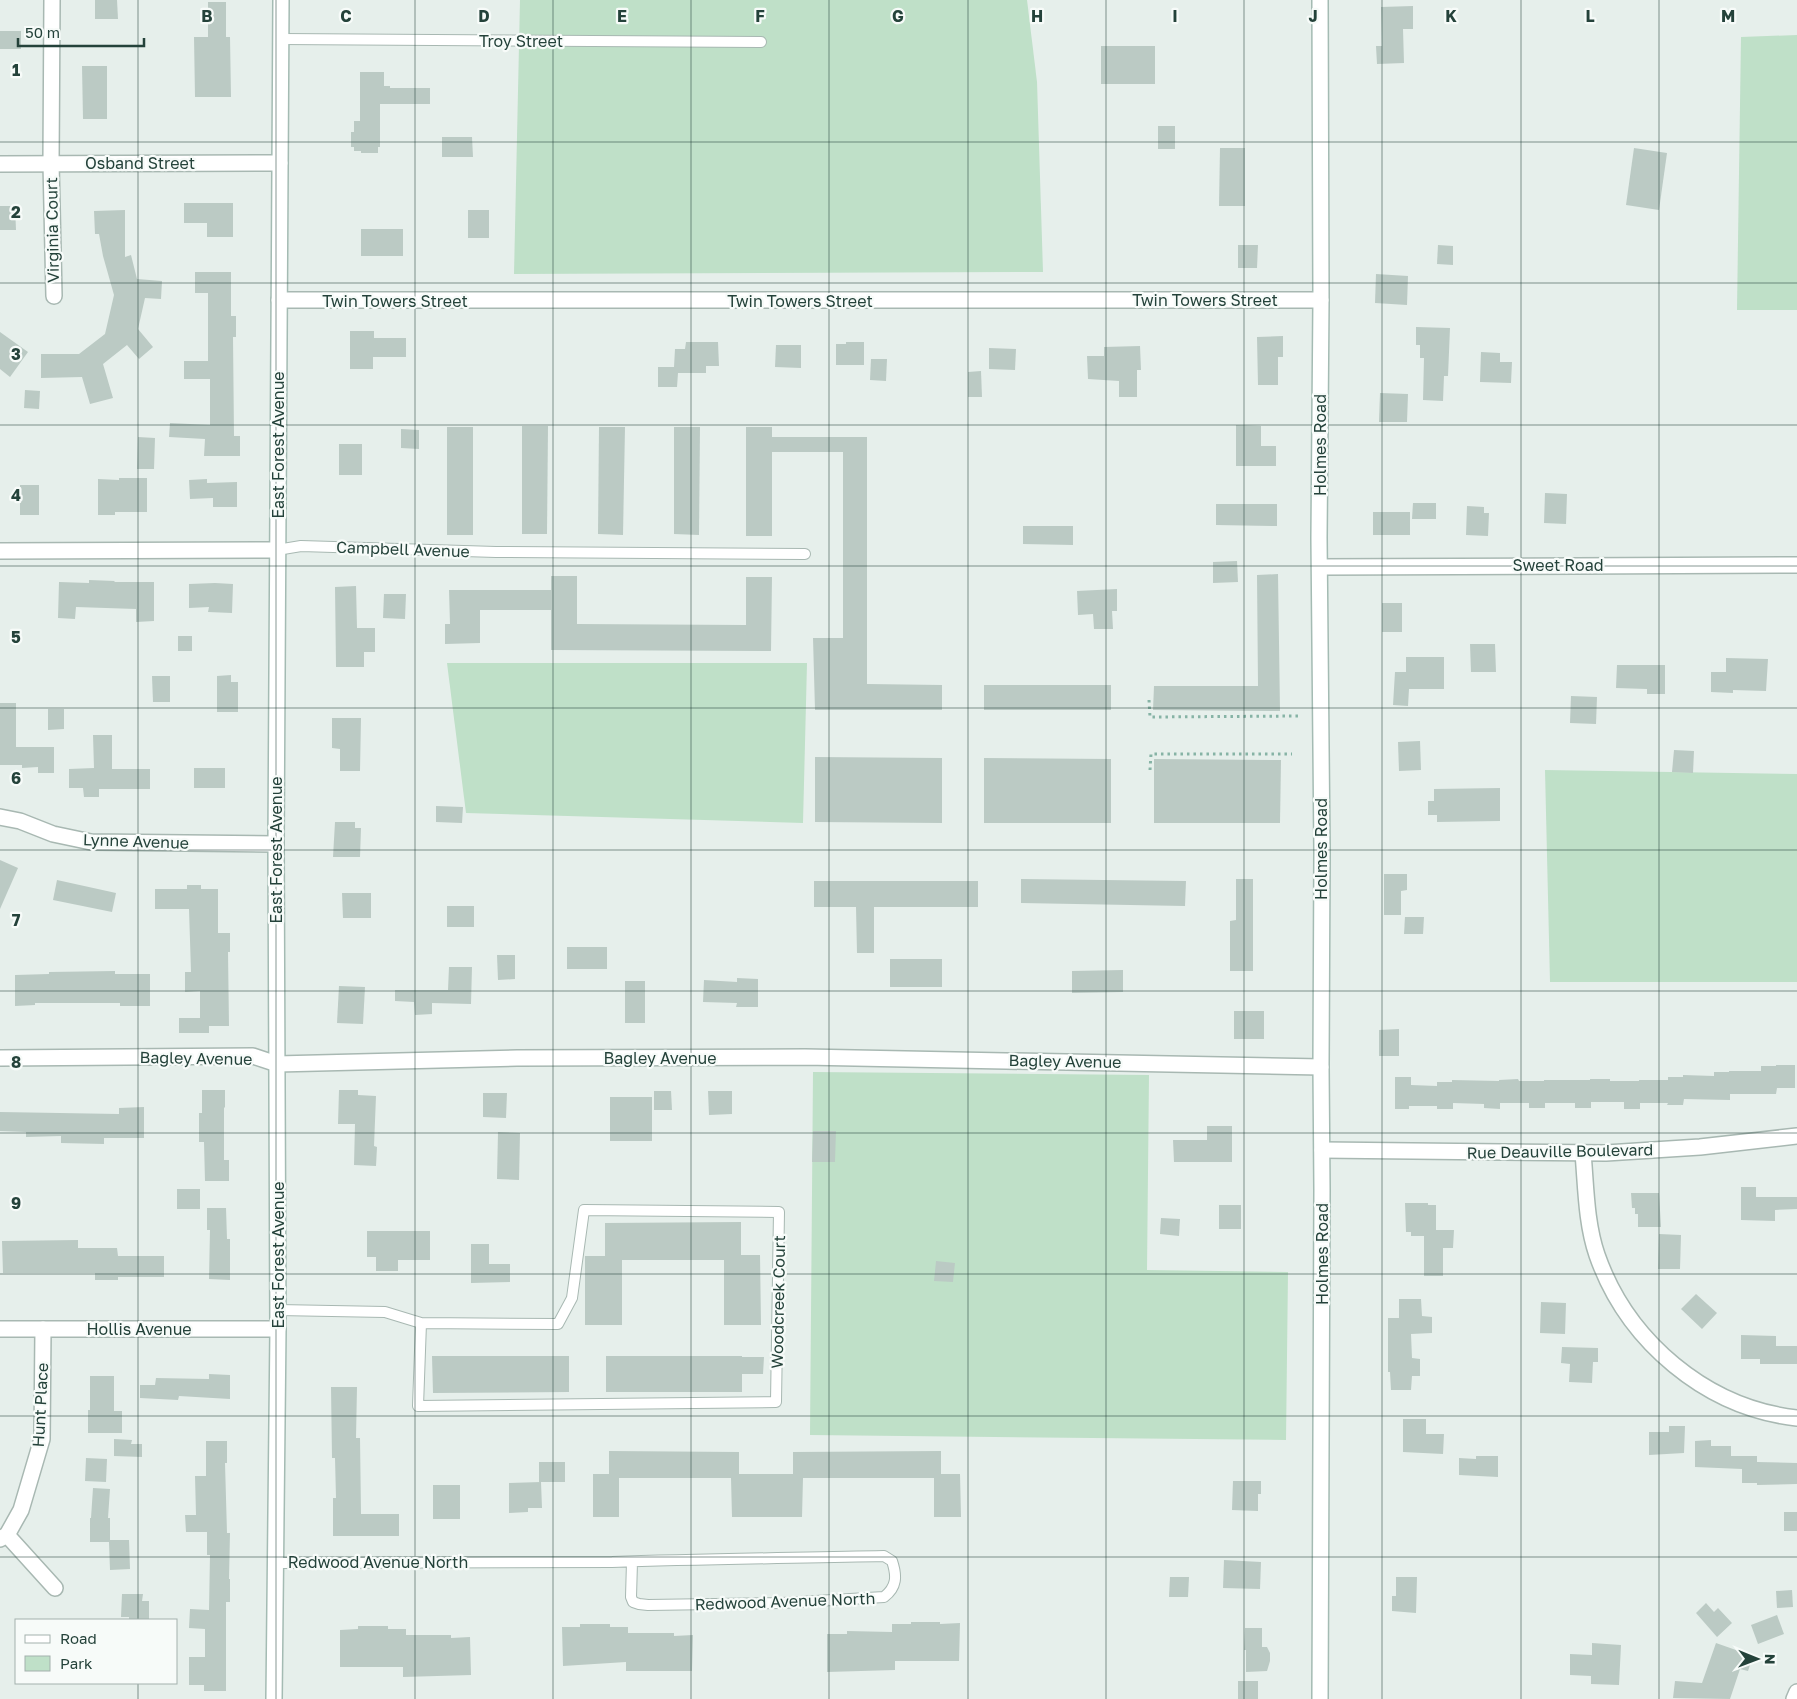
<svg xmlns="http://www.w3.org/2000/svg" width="1797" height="1699" viewBox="0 0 1797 1699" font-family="'Golos Text',sans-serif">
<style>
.green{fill:#bfe0c8}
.building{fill:#bbcac4}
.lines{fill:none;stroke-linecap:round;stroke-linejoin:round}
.lane-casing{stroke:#a8b8b2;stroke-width:12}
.street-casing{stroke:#a8b8b2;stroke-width:18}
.secondary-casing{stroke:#a4bbb3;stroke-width:18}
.path{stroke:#86b3a5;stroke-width:3;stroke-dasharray:2.5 4;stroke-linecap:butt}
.lane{stroke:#fff;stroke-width:10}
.street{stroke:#fff;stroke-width:15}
.secondary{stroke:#fff;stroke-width:15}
.grid{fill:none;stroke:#24423a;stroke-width:1;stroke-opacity:0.55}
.labels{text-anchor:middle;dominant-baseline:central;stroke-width:4.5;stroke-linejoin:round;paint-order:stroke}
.street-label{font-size:16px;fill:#24423a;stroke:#f7fbf9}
.grid-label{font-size:16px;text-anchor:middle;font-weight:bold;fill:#24423a;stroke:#f7fbf9;stroke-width:4.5;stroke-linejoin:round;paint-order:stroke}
</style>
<rect width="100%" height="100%" fill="#e6efeb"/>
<g class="green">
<path d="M520,0H1027L1037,82L1043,272L514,274Z"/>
<path d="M1797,35V310H1737L1741,37Z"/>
<path d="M447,663H807L803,823L466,813Z"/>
<path d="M1545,770L1797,774V982H1550Z"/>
<path d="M813,1072L1149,1075L1147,1270L1288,1272L1286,1440L810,1435Z"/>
</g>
<g class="building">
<path d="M95,0H117L118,19H95Z"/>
<path d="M208,2H226V37H230L231,97H195L194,37H208Z"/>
<path d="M1413,6V29H1403L1404,63L1377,64L1376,46H1382L1381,7Z"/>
<rect x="0" y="31" width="21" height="18"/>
<rect x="1101" y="46" width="54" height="38"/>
<path d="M82,66H107V119H83Z"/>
<path d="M360,72H384V86H390V88H430V104H380V147H378V153H361V151H354V147H351V132H354V121H360Z"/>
<rect x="1158" y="126" width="17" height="23"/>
<path d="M442,137H472L473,157H442Z"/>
<path d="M1220,148H1245V206H1219Z"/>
<path d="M1634,148L1667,153L1659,210L1626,205Z"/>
<path d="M184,203H233V237H207V223H184Z"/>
<path d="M0,206H15L16,230H0Z"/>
<path d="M125,210V257L131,255L137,279L162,281L161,299L145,298L138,329L153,347L139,359L127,345L103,364L113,398L90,404L82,377L41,378V354H79L105,334L114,295L103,256L99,234H95L94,211Z"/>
<rect x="468" y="210" width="21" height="28"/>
<rect x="361" y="229" width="42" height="27"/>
<path d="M1238,245H1258L1257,268H1238Z"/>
<path d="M1438,245L1453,246V265L1437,264Z"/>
<path d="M195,272H231V316H236V337H233L234,436H240V456H204L205,439L169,437L170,423L210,425V379H184V361H208V293H195Z"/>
<path d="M1376,274L1408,276L1407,305L1375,303Z"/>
<path d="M1416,327L1450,328L1448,376H1444L1443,401L1423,400L1424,358H1420V345H1416Z"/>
<path d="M350,331H374V338H406V357H373V369H350Z"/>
<path d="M0,332L28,352L10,377L0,369Z"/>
<path d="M1283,336V357H1278V385H1258L1257,337Z"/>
<path d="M686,342H718L719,366H706V373H678L677,387H658V367H674L675,349H685Z"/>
<path d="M846,342H864V365H836V344H846Z"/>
<path d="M776,345H801V368L775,367Z"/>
<path d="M1140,346L1141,370H1137V397H1119V381L1088,379L1087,356H1104V347Z"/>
<path d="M989,348L1016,349L1015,370L989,369Z"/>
<path d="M1481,352L1500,353V362H1512L1511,383L1480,382Z"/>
<path d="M871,359H887L886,381L870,380Z"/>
<path d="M981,371L982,397H968V372Z"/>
<path d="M25,390L40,391L39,409L24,408Z"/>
<path d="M1380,393L1408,394L1407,422H1379Z"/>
<path d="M1236,425L1261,426V446H1276V466H1236Z"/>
<path d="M522,426H548L547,534H522Z"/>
<rect x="447" y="427" width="26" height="108"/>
<path d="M599,427H625L623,535L598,534Z"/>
<path d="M674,427H700L699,535L674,534Z"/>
<path d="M746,427H772V437H867V684L942,685V710H815L813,638H843V452H772V536H746Z"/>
<path d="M401,429L419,430V449L401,448Z"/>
<path d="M138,437L155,438L154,469H137Z"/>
<rect x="339" y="444" width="23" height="31"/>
<path d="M119,478H147V512H115V515H98V479L119,480Z"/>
<path d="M207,479V483L237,482V507H213V498L190,499L189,480Z"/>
<rect x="20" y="485" width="19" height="30"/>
<path d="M1545,493L1567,494L1566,524L1544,523Z"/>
<path d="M1413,503H1436V519H1412Z"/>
<path d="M1216,504H1277V526L1216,525Z"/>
<path d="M1467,506L1484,507V513H1489L1488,536L1466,535Z"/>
<rect x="1373" y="512" width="37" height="23"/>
<path d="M1023,526H1073V545L1023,544Z"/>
<path d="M1237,561L1238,582L1213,583V562Z"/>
<path d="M1278,574L1280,711L1153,710L1154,686H1258L1257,575Z"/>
<path d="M551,576H577V624L746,625V577H772L771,651L551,650V610H480V643L445,644V624H450L449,590H551Z"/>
<path d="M89,580L115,581L114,582H154V621L136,622V609L76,607L75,619L58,618L59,582L89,583Z"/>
<path d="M215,583L233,584L232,613L208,612L209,607L189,608V584Z"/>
<path d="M356,586L357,628H375V652H364V667H336L335,587Z"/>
<path d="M1117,589V611H1112L1113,629H1094L1093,614L1078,615L1077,591Z"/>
<path d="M384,594H406L405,619L383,618Z"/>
<rect x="1382" y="603" width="20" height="29"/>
<rect x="178" y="636" width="14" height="15"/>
<path d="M1470,644H1495L1496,672H1471Z"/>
<path d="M1406,657H1444V689H1409L1408,706L1393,705L1395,672H1406Z"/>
<path d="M1726,658L1768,659L1766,691L1733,690V693L1711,692V672H1726Z"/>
<path d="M1617,665H1665V694H1647V689L1616,688Z"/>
<path d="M231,675V682H238V712H217V676Z"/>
<path d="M152,676H170V702H153Z"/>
<rect x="984" y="685" width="127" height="25"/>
<path d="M1571,696L1597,697L1596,724L1570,723Z"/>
<path d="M0,703H16V747H54V773H38V767L22,768V765H0Z"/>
<path d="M48,709H64V729L48,730Z"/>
<path d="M332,718H361L360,771H340V749L332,748Z"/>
<path d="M93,735H112V769H150V789H99V797H84L83,788H69V769L94,768Z"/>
<path d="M1420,741L1421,770L1399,771L1398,742Z"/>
<path d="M1674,750L1694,751L1693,773L1672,772Z"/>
<path d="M815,757L942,758V823L815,822Z"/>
<path d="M984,758L1111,759V823H984Z"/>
<path d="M1154,759L1281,760L1280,823H1154Z"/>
<rect x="194" y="768" width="31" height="20"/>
<path d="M1500,788V821L1437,822V815H1428V801H1434V789Z"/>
<path d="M436,806L463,807L462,823L436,822Z"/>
<path d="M335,822H355V828H361L360,857H333Z"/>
<path d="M0,860L18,868L0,909Z"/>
<path d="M1384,874H1407V890L1401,891V915H1384Z"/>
<path d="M1021,879L1186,881L1185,906L1021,903Z"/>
<path d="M1236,879H1253V971H1230V921L1236,920Z"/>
<path d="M57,880L116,893L112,912L53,900Z"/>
<path d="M814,881H978V907H874V953H857L856,907H814Z"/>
<path d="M187,885H201V889H218V933H230V952H228L229,1026H209V1033H179V1018H200V991L185,992V972H191L189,909H155V889H187Z"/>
<path d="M342,893H371V918H343Z"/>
<rect x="447" y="906" width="27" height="21"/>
<path d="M1405,917H1424L1423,934H1404Z"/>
<rect x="567" y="947" width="40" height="22"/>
<path d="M497,955H515V979L498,980Z"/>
<rect x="890" y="959" width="52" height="28"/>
<path d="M449,967H472L471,1004L432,1003V1014L415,1015L414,1002L395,1001V990H448Z"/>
<path d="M1123,970V992L1072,993V971Z"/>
<path d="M115,971V974H150V1006H120V1003H35V1005L15,1006V975L49,974V972Z"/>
<path d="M737,978L758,979V1007H736L737,1003L703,1002L704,980L737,982Z"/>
<rect x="625" y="981" width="20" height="42"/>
<path d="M339,986L365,987L363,1024L337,1023Z"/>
<rect x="1234" y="1011" width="30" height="28"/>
<path d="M1399,1029V1056H1379V1030Z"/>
<path d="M1776,1065H1795V1088H1777L1776,1094H1730V1100L1684,1099L1683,1105H1667L1668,1103H1640V1109H1624V1102H1591V1108H1575V1103H1545V1108H1529V1103H1500V1109L1484,1108V1104L1453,1103V1109H1437V1106H1409V1109H1395V1077H1411V1085L1437,1086V1082H1452V1080L1499,1081V1080L1518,1079L1519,1081H1544V1080H1590V1079H1610V1081H1639V1080H1668V1077H1683V1075L1714,1076V1072H1729V1071H1761V1066H1776Z"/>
<path d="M202,1090H225V1108L224,1107V1160H229V1181H205L204,1142H199V1113H202Z"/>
<path d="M339,1090H358V1095L376,1096L374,1146L377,1147L376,1166L354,1165L355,1124H338Z"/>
<path d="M654,1091H671L672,1110H654Z"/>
<path d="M708,1091H732V1114L709,1115Z"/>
<path d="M483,1093H507L506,1118L483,1117Z"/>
<rect x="610" y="1097" width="42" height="44"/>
<path d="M144,1107V1138H104V1144L61,1143V1136L26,1137V1132L0,1131V1112L119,1114V1108Z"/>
<path d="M1207,1126H1232V1162H1174L1173,1140H1207Z"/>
<path d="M813,1131H836L835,1162H812Z"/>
<path d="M498,1132L520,1133L519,1180L497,1179Z"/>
<path d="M1741,1187H1756V1197H1797V1209L1775,1210V1221L1741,1220Z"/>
<rect x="177" y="1189" width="23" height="20"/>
<path d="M1631,1193H1659L1661,1227H1638V1214H1635V1208H1632Z"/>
<path d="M1405,1203H1428V1205H1436V1230H1454L1453,1248H1443V1276H1424V1236H1411V1232H1406Z"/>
<rect x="1219" y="1205" width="22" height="24"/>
<path d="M207,1208H226L227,1239H230V1280L209,1279L210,1230H207Z"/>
<path d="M1161,1218L1180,1219L1179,1236L1160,1234Z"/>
<path d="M741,1222V1255H760L761,1325H724V1260H622V1325H585V1256H605V1223Z"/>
<path d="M367,1231H430V1260H398V1271H376V1257H367Z"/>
<path d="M1659,1234L1681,1235L1680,1269H1658Z"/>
<path d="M78,1240V1248H117L118,1256H164V1277H118V1280H95V1273H3L2,1241Z"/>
<path d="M471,1244H489V1264H510V1282L471,1283Z"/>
<path d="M936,1261L955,1263L953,1282L934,1281Z"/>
<path d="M1696,1294L1717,1313L1702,1329L1681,1309Z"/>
<path d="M1399,1299H1421L1422,1316L1432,1317V1333L1411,1334L1412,1358L1420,1359V1376H1412L1411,1390H1391L1390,1372H1388V1318H1399Z"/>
<path d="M1541,1302L1566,1303L1565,1334L1540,1333Z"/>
<path d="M1741,1335L1776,1336V1346H1797V1364H1760V1359H1741Z"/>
<path d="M1562,1347L1598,1348V1362H1593L1592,1383L1569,1382L1570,1364L1561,1363Z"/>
<path d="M432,1356H569V1392L433,1393Z"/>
<path d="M606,1356H742V1357H764L763,1374H742V1392H606Z"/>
<path d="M209,1374L230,1375V1399L179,1396L178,1400L140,1398V1385H155L156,1378L209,1379Z"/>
<path d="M90,1376H114V1411H122V1433H88V1410H90Z"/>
<path d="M331,1387H357L356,1438H360L361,1514H399V1536H333V1498H336L335,1458H332Z"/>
<path d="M1403,1419H1426V1434H1444L1443,1454L1403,1452Z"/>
<path d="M1669,1426H1685L1684,1453L1649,1455V1432H1669Z"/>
<path d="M114,1439L132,1440L131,1444H142V1457L114,1456Z"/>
<path d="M1711,1440V1446H1731V1456H1757V1462L1797,1463V1484L1757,1485V1483H1742V1469L1695,1467V1441Z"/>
<path d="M206,1441H227V1463H225L227,1533H230L229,1579H230V1602H226V1691H204V1685H189V1657H205V1629L189,1628L190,1609L209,1610L210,1555H207V1532H186L185,1515H196L195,1476H206Z"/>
<path d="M609,1451L739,1452V1474H793V1452L941,1451V1474H960L961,1517H934V1478H803L802,1517H732L731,1478H619V1517H593V1474H609Z"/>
<path d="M1476,1456H1498V1477L1459,1475V1458L1476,1459Z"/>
<path d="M86,1458L107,1459L106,1482L85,1481Z"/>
<rect x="539" y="1462" width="26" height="20"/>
<path d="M1233,1481H1261V1494H1258V1511L1232,1510Z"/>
<path d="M541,1482L542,1508H528V1512L509,1513V1483Z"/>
<rect x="433" y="1485" width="27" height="34"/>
<path d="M93,1488L110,1489L108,1518H110V1540H129L130,1569L110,1570L109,1542H90V1518H91Z"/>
<rect x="1784" y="1512" width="13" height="19"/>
<path d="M1224,1560L1261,1562L1260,1589L1223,1588Z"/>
<path d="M1170,1577H1189L1188,1597H1169Z"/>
<path d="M1396,1577H1417L1416,1613L1392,1611V1596H1396Z"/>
<path d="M1792,1590L1793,1607L1777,1608L1776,1591Z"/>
<path d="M122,1594H143L142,1601H149V1620H129V1617H121Z"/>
<path d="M1706,1603L1714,1612L1718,1608L1732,1623L1717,1637L1696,1613Z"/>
<path d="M1777,1615L1784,1634L1758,1644L1751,1625Z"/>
<path d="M911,1622H940V1624L960,1623L959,1661H895V1670L827,1672V1634H847V1631L892,1632V1624H911Z"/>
<path d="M580,1624H610V1627H628V1633H674V1636L693,1635L692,1671H626V1662L563,1666L562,1627H580Z"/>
<path d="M358,1626H388V1629H406V1635H451V1638L470,1637L471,1675L403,1677V1667H340V1630L358,1629Z"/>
<path d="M1245,1628H1262V1647H1267L1270,1653V1661L1267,1671L1246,1672V1650H1244Z"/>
<path d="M1592,1643L1621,1645L1619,1685L1591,1684V1676L1570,1675V1654L1592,1655Z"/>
<path d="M1716,1643L1753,1656L1748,1671L1740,1669L1730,1699L1673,1698L1675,1681L1702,1683Z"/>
<rect x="1238" y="1681" width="20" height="18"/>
</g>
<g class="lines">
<g class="lane-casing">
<g id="lane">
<path d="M281,39L761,42"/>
<path d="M277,550L301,546L496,552L805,554"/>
<path d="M278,1310L385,1312L421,1323L418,1406L776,1402L779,1212L584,1210L572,1298L558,1324L421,1323"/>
<path d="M275,1563L612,1562C703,1559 794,1558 884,1556L892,1561C897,1576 897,1587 884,1597L782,1603L648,1605L639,1604L633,1602L631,1597L632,1562"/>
</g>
</g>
<g class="street-casing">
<g id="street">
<path d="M52,0L51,163L54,296"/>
<path d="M0,164L280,163"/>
<path d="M279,300H1321"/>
<path d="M0,551L277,550"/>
<path d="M1320,567L1797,565"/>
<path d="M0,817L20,821L53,834L91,842L276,844"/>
<path d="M0,1058L253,1056L277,1064L517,1058L805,1057L1321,1067"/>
<path d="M1322,1150L1606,1153L1700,1147L1797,1136"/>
<path d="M1583,1153C1586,1187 1586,1223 1597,1255C1627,1341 1706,1408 1797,1418"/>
<path d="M0,1329H278"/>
<path d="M7,1535L55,1588"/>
<path d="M0,1539L7,1535L21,1510L42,1439L43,1329"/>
<path d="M1794,1699L1797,1692"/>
</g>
</g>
<g class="secondary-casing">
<g id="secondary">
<path d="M1320,0L1321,300L1319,538L1322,852L1321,1067L1322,1190L1320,1699"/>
<path d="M274,1699L278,1329L276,844L281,0"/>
</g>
</g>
<g class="path">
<path d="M1149,700L1150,717L1301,716"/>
<path d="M1150,770L1151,754H1292"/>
</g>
<use href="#lane" class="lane"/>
<use href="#street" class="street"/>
<use href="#secondary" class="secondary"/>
</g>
<path class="grid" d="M138,0V1620M276,0V1699M415,0V1699M553,0V1699M691,0V1699M829,0V1699M968,0V1699M1106,0V1699M1244,0V1699M1382,0V1699M1521,0V1699M1659,0V1699M0,142H1797M0,283H1797M0,425H1797M0,566H1797M0,708H1797M0,850H1797M0,991H1797M0,1133H1797M0,1274H1797M0,1416H1797M0,1557H1797M138,1683V1699"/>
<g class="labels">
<g class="street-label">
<text x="521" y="41">Troy Street</text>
<text x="140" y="163">Osband Street</text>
<text transform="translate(52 230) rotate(-91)">Virginia Court</text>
<text x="1205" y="300">Twin Towers Street</text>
<text x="395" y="301">Twin Towers Street</text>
<text x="800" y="301">Twin Towers Street</text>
<text transform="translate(278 445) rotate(-90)">East Forest Avenue</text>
<text transform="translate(1320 445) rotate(-90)">Holmes Road</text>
<text transform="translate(403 549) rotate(2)">Campbell Avenue</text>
<text x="1558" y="565">Sweet Road</text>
<text transform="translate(136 841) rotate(2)">Lynne Avenue</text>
<text transform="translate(1321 849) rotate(-90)">Holmes Road</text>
<text transform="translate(276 850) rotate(-90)">East Forest Avenue</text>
<text transform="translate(196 1058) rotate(1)">Bagley Avenue</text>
<text x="660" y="1058">Bagley Avenue</text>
<text transform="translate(1065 1061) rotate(1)">Bagley Avenue</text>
<text transform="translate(1560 1151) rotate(-1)">Rue Deauville Boulevard</text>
<text transform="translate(1322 1254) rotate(-90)">Holmes Road</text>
<text transform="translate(278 1255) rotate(-90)">East Forest Avenue</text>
<text transform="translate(778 1302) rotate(-89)">Woodcreek Court</text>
<text x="139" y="1329">Hollis Avenue</text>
<text transform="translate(40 1405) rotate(-87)">Hunt Place</text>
<text x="378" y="1562">Redwood Avenue North</text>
<text transform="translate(785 1601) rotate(-2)">Redwood Avenue North</text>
</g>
</g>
<g class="grid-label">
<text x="207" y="22">B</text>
<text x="346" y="22">C</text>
<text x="484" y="22">D</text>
<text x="622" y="22">E</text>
<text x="760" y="22">F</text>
<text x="898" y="22">G</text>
<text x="1037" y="22">H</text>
<text x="1175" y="22">I</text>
<text x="1313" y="22">J</text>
<text x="1451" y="22">K</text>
<text x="1590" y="22">L</text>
<text x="1728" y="22">M</text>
<text x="16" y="76">1</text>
<text x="16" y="218">2</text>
<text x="16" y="360">3</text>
<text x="16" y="501">4</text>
<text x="16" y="643">5</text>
<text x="16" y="784">6</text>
<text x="16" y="926">7</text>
<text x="16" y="1068">8</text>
<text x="16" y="1209">9</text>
</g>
<rect x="15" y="1619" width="162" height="65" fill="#f7fbf9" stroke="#a3b1ad"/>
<rect x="25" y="1635" width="25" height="8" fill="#ffffff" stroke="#a3b1ad"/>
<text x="60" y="1644" font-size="15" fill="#24423a">Road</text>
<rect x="25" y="1656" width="25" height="15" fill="#bfe0c8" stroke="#a3b1ad"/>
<text x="60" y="1669" font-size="15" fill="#24423a">Park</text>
<g transform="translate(1757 1659) rotate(91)" stroke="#f7fbf9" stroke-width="4" paint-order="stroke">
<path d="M0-4L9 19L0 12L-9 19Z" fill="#24423a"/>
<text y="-8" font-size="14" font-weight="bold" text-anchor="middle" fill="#24423a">N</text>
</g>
<path d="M18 38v8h126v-8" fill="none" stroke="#24423a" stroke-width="2.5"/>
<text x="25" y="38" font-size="15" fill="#24423a" stroke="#f7fbf9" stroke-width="4" paint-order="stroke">50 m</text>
</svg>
